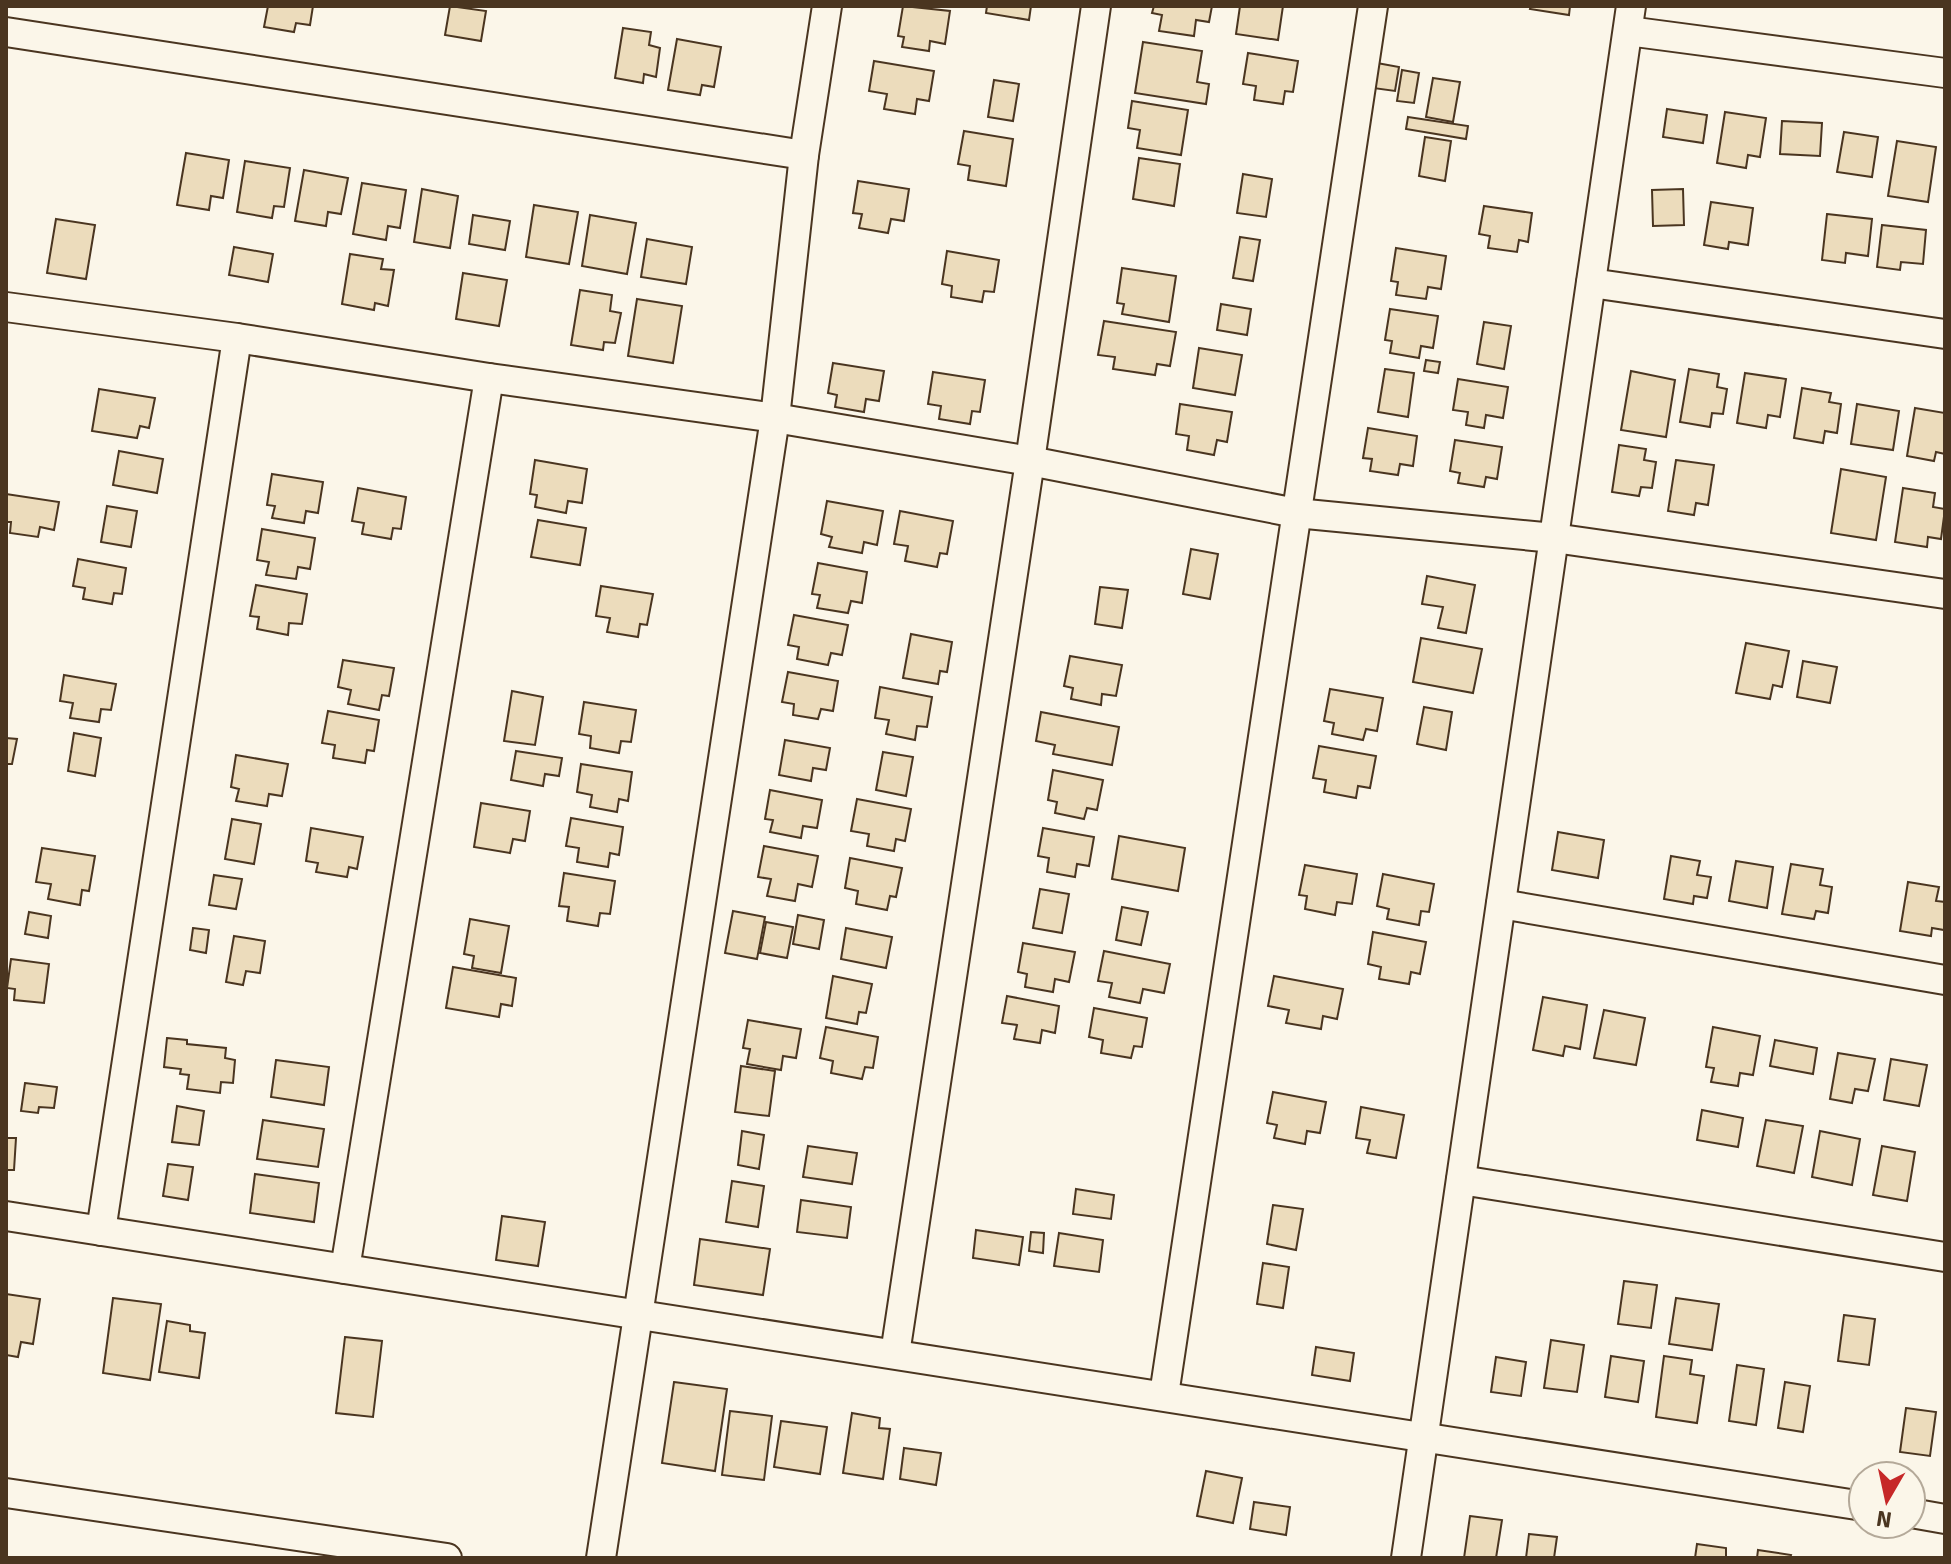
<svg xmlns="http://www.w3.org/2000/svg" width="1951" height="1564" viewBox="0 0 1951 1564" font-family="Signika,sans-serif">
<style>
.building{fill:#ecdcbc;stroke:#4a3520;stroke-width:2}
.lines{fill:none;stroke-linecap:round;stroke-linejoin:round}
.minor-casing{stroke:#4a3520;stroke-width:32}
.minor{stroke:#fbf6e9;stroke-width:28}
</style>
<rect width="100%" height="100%" fill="#fbf6e9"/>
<g class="building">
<path d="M268,6H313L310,25L296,23L294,32L264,27Z"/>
<path d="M450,6L486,11L481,41L445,35Z"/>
<path d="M903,6L950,11L945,44L930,41L929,51L902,47L904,37L898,36Z"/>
<path d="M987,6H1031L1029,20L986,13Z"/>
<path d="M1154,6H1212L1209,22L1196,20L1194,36L1159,31L1162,15L1152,13Z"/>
<path d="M1240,6H1283L1278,40L1236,34Z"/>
<path d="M1531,6H1570L1569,15L1530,9Z"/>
<path d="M623,28L651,32L649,45L660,48L656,77L644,74L643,83L615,78Z"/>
<path d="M677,39L721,47L714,87L702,85L700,95L668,90Z"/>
<path d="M1143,42L1202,51L1197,82L1209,84L1206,104L1135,93Z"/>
<path d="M1248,53L1298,61L1293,92L1285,91L1283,104L1254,100L1256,86L1243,84Z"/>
<path d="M874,61L934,71L929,101L917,99L915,114L884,109L887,94L869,91Z"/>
<path d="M1377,63L1399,67L1395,91L1373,88Z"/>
<path d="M1402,70L1419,73L1414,103L1397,101Z"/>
<path d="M1433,78L1460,82L1453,122L1426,117Z"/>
<path d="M994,80L1019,84L1013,121L988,117Z"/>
<path d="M1132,101L1188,110L1181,155L1137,148L1140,130L1128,128Z"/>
<path d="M1667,109L1707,115L1703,143L1663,137Z"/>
<path d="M1725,112L1766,118L1760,157L1748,155L1746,168L1717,163Z"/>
<path d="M1408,117L1468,126L1466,139L1406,129Z"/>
<path d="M1782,121L1822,123L1820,156L1780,154Z"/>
<path d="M964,131L1013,139L1006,186L968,180L970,166L958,164Z"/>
<path d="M1844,132L1878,137L1872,177L1837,172Z"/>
<path d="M1425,137L1451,141L1445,181L1419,176Z"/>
<path d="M1897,141L1936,147L1928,202L1888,196Z"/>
<path d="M186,153L229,160L223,198L211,196L209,210L177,205Z"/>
<path d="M1139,158L1180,164L1174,206L1133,199Z"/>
<path d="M245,161L290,168L284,207L274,206L272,218L237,212Z"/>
<path d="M304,170L348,178L341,214L328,212L326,226L295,221Z"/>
<path d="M1243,174L1272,179L1266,217L1237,213Z"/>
<path d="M858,181L909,189L904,221L891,219L888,233L859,228L862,214L853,213Z"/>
<path d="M362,183L406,190L400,228L388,226L386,240L353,234Z"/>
<path d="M422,189L458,196L450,248L414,242Z"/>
<path d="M1683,189L1684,225L1653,226L1652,190Z"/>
<path d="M1711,202L1753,208L1748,245L1729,242L1728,249L1704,245Z"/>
<path d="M534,205L578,212L569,264L526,257Z"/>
<path d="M1484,206L1532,213L1528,242L1519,240L1517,252L1488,248L1490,236L1479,234Z"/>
<path d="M1827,214L1872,219L1868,256L1846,253L1845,263L1822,260Z"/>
<path d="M473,215L510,221L505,250L469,244Z"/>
<path d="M590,215L636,223L627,274L582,266Z"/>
<path d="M56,219L95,225L86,279L47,273Z"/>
<path d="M1882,225L1926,230L1923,264L1901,262L1900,270L1877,267Z"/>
<path d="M1240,237L1260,240L1253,281L1233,278Z"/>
<path d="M647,239L692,247L686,284L641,277Z"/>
<path d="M234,247L273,254L268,282L229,275Z"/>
<path d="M1396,248L1446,256L1441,289L1428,287L1426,299L1396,295L1398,282L1391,281Z"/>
<path d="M947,251L999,260L994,292L984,291L982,302L951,297L952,286L942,284Z"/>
<path d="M350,254L383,259L381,269L394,270L388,306L375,303L374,310L342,304Z"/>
<path d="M1122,268L1176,276L1169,322L1122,314L1124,304L1117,303Z"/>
<path d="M463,273L507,280L499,326L456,319Z"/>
<path d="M580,290L612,295L610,311L621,313L615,343L604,342L603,350L571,345Z"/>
<path d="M637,299L682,306L673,363L628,356Z"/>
<path d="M1221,304L1251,309L1247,335L1217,330Z"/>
<path d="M1390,309L1438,316L1433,348L1421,346L1419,358L1390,353L1392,341L1385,340Z"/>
<path d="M1104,321L1176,332L1170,366L1157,364L1155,375L1113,369L1115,357L1098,355Z"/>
<path d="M1484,322L1511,326L1504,369L1477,364Z"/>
<path d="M1199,348L1242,355L1235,395L1193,388Z"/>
<path d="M1426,360L1440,362L1438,373L1424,371Z"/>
<path d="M833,363L884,371L879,401L866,399L864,412L835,407L837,395L828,393Z"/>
<path d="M1385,369L1414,373L1408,417L1378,412Z"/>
<path d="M1689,369L1719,374L1717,387L1727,389L1723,414L1712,413L1710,427L1680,422Z"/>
<path d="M1631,371L1675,380L1666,437L1621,430Z"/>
<path d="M933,372L985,380L980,412L972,411L970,424L939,419L941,406L928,404Z"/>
<path d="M1745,373L1786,379L1780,417L1768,415L1766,428L1737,423Z"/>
<path d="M1458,379L1508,387L1503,418L1486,415L1484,428L1466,425L1468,412L1453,410Z"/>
<path d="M1802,388L1831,393L1829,402L1841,404L1837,433L1825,431L1823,443L1794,438Z"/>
<path d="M99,389L155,398L149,428L140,426L137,438L92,431Z"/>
<path d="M1180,404L1232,412L1227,442L1217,440L1214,455L1187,450L1189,436L1176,434Z"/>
<path d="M1857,404L1899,411L1893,450L1851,444Z"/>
<path d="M1915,408L1945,413V454L1936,452L1934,461L1907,456Z"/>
<path d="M1368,428L1417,436L1413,466L1400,464L1398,475L1370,471L1372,459L1363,458Z"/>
<path d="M1455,440L1502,447L1497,479L1486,477L1484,487L1458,483L1460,473L1450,471Z"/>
<path d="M1619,445L1646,449L1644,460L1656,462L1652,488L1641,487L1639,496L1612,492Z"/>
<path d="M119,451L163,459L157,493L113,485Z"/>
<path d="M535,460L587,469L582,503L568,501L566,513L535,507L537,495L530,494Z"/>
<path d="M1676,460L1714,465L1708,505L1696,503L1694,515L1668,511Z"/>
<path d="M1841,469L1886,477L1876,540L1831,533Z"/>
<path d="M272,474L323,482L318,513L306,511L304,523L272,518L275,506L267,505Z"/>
<path d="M358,488L406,497L401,529L393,528L391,539L362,534L364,523L352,521Z"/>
<path d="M1903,488L1935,493L1933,507L1945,509L1941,539L1928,537L1927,547L1895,542Z"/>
<path d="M6,494L59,502L54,530L40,527L38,537L10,533L11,522H6Z"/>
<path d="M827,501L883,511L877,545L864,542L862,553L829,547L832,537L821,534Z"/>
<path d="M107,506L137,511L131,547L101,542Z"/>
<path d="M900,511L953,521L947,554L940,553L937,567L905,561L908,546L894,544Z"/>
<path d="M538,520L586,528L580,565L531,557Z"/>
<path d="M262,529L315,538L310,569L298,567L296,579L266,575L269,562L257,560Z"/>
<path d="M1191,549L1218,554L1210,599L1183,594Z"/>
<path d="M78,559L126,568L122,594L114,593L112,604L83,599L85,588L73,586Z"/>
<path d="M818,563L867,572L862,603L851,601L848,613L817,608L820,595L812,594Z"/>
<path d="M1427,576L1475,585L1466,633L1438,628L1443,607L1422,604Z"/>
<path d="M256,585L307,594L302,624L289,623L288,635L257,629L259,617L250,616Z"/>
<path d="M601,586L653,594L647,625L640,624L638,637L607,632L610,618L596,616Z"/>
<path d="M1100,587L1128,590L1122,628L1095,624Z"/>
<path d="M794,615L848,625L842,655L831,653L828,665L797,659L799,647L788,645Z"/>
<path d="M911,634L952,642L947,672L940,671L938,684L903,678Z"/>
<path d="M1421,638L1482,649L1473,693L1413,682Z"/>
<path d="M1746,643L1789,651L1782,687L1773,685L1770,699L1736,693Z"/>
<path d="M1070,656L1122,665L1116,696L1102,694L1101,705L1071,699L1073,688L1064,686Z"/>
<path d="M343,660L394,668L389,696L382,695L379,710L348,704L351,690L338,687Z"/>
<path d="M1803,661L1837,667L1830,703L1797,697Z"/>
<path d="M788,672L838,681L833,711L821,709L818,719L793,715L794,704L782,702Z"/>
<path d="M64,675L116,684L111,710L101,709L99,722L70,718L73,703L60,701Z"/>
<path d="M880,687L932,697L927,727L917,726L915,740L886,734L889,720L875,718Z"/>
<path d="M1330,689L1383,698L1377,731L1366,729L1363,740L1332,734L1334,723L1324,721Z"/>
<path d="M512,691L543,697L535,745L504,741Z"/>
<path d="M584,702L636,710L631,742L621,741L619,753L590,748L591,736L579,734Z"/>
<path d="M1424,707L1452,712L1446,750L1417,744Z"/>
<path d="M328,711L379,720L374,751L367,750L365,763L333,758L335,745L322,743Z"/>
<path d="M1041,712L1119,727L1112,765L1053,754L1055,745L1036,741Z"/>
<path d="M74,733L101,738L95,776L68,771Z"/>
<path d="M6,738L17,739L12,764H6Z"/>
<path d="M785,740L830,748L826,770L813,768L811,781L779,775Z"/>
<path d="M1319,746L1376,756L1370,788L1358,786L1356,798L1324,792L1326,780L1313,778Z"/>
<path d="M516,751L562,758L559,776L545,774L543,786L511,780Z"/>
<path d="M883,752L913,757L906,796L876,790Z"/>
<path d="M236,755L288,764L282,796L269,794L267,806L236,801L239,789L231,787Z"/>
<path d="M581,764L632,772L628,801L619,799L617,812L590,807L592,795L577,792Z"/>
<path d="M1053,770L1103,780L1097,810L1087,808L1084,819L1055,813L1057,802L1048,800Z"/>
<path d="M770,790L822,800L817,828L803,826L801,838L770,832L773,820L765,819Z"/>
<path d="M857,799L911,809L905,841L896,839L894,851L867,846L869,834L851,831Z"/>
<path d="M481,803L530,811L525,841L513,839L510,853L474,847Z"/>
<path d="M571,818L623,827L619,855L610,853L608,867L577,862L579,848L566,846Z"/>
<path d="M232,819L261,824L254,864L225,859Z"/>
<path d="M311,828L363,837L357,869L349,867L347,877L316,872L318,863L306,861Z"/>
<path d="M1043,828L1094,837L1089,866L1077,864L1075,877L1047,872L1049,858L1038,856Z"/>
<path d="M1558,832L1604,840L1598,878L1552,870Z"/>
<path d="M1119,836L1185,848L1178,891L1112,879Z"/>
<path d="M764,846L818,856L812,887L798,884L795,901L767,896L771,879L758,877Z"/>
<path d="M42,848L95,856L89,891L82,890L80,905L48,899L51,884L36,882Z"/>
<path d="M1671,856L1700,861L1697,875L1711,877L1707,898L1694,896L1693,904L1664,899Z"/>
<path d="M850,858L902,868L896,897L890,896L887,910L856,904L858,891L845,888Z"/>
<path d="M1736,861L1773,867L1767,908L1729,901Z"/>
<path d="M1791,864L1823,869L1820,885L1832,887L1828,913L1816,911L1814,919L1782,914Z"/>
<path d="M1305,865L1357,874L1352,904L1337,902L1335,915L1305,909L1307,896L1299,895Z"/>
<path d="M564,873L615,881L610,914L600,913L598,926L567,921L569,907L559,906Z"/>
<path d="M1383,874L1434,884L1429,912L1421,911L1419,925L1387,919L1389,909L1377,906Z"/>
<path d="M214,875L242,879L236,909L209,905Z"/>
<path d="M1908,882L1939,887L1936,901L1945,902L1944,930L1932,928L1931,936L1900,931Z"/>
<path d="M1040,889L1069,894L1062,933L1033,928Z"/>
<path d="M1122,907L1148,912L1141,945L1116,940Z"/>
<path d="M733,911L765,917L757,959L725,953Z"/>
<path d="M29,912L51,916L48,938L25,934Z"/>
<path d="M798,915L824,920L819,949L793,944Z"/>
<path d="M470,919L509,926L501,973L472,968L474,956L464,954Z"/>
<path d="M766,922L793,927L787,958L760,953Z"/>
<path d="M193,928L209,930L206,953L190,950Z"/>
<path d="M846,928L892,937L886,968L841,959Z"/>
<path d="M1373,932L1426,942L1420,974L1411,972L1409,984L1379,979L1381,967L1368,964Z"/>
<path d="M234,936L265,941L260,973L246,971L243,985L226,982Z"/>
<path d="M1023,943L1075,952L1069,982L1055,979L1053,992L1025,987L1027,974L1018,972Z"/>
<path d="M1104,951L1170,964L1164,993L1143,989L1140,1003L1109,997L1112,983L1098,981Z"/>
<path d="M11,959L49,964L44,1003L14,1000L15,989L7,988Z"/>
<path d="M453,967L516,978L512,1006L501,1004L499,1017L446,1008Z"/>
<path d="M833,976L872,984L866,1013L859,1012L857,1024L826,1018Z"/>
<path d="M1274,976L1343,989L1337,1019L1323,1016L1321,1029L1286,1023L1289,1010L1268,1006Z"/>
<path d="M1007,996L1059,1006L1055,1033L1042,1030L1040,1043L1014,1039L1017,1025L1002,1023Z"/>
<path d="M1543,997L1587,1005L1580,1049L1565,1046L1563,1056L1533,1050Z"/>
<path d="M1094,1008L1147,1018L1142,1047L1134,1046L1131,1058L1101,1053L1103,1040L1089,1037Z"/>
<path d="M1604,1010L1645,1018L1636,1065L1594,1058Z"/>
<path d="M748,1020L801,1029L796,1058L783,1056L781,1070L747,1064L750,1049L743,1048Z"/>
<path d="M826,1027L878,1037L873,1068L865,1067L862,1079L831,1073L833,1061L820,1058Z"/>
<path d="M1713,1027L1760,1036L1753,1075L1740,1073L1738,1086L1711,1082L1714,1068L1706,1067Z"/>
<path d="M167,1038L187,1040V1044L226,1048L225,1058L235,1060L233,1083L221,1082L220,1093L187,1089L189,1075L180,1074L181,1069L164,1067Z"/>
<path d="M1775,1040L1817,1048L1813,1074L1770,1066Z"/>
<path d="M1838,1053L1875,1059L1868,1091L1855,1089L1852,1103L1830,1099Z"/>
<path d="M1891,1059L1927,1065L1919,1106L1884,1100Z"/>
<path d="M276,1060L329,1067L324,1105L271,1097Z"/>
<path d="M741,1066L775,1071L769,1116L735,1112Z"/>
<path d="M25,1083L57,1087L54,1108L39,1107L38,1113L21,1111Z"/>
<path d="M1273,1092L1326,1102L1320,1133L1307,1131L1305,1144L1274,1138L1277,1125L1267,1123Z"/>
<path d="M177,1106L204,1111L199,1145L172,1142Z"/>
<path d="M1361,1107L1404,1115L1396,1158L1367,1153L1370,1140L1356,1138Z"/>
<path d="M1702,1110L1743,1118L1738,1147L1697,1140Z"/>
<path d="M263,1120L324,1129L318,1167L257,1159Z"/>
<path d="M1766,1120L1803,1126L1794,1173L1757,1166Z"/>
<path d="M742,1131L764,1135L759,1169L738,1165Z"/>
<path d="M1820,1131L1860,1139L1852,1185L1812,1177Z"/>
<path d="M6,1138H16L14,1170H6Z"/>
<path d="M808,1146L857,1153L852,1184L803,1177Z"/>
<path d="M1882,1146L1915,1152L1907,1201L1873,1195Z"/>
<path d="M168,1164L193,1167L188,1200L163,1196Z"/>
<path d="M255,1174L319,1183L314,1222L250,1213Z"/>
<path d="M732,1181L764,1186L758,1227L726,1222Z"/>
<path d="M1076,1189L1114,1195L1111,1219L1073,1214Z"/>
<path d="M801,1200L851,1207L847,1238L797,1232Z"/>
<path d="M1273,1205L1303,1209L1296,1250L1267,1244Z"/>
<path d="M502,1216L545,1222L538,1266L496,1260Z"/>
<path d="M976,1230L1023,1237L1019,1265L973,1258Z"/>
<path d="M1031,1232L1044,1233L1043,1253L1029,1251Z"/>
<path d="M1059,1233L1103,1240L1099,1272L1054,1266Z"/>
<path d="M700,1239L770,1249L763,1295L694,1285Z"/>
<path d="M1263,1263L1289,1267L1283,1308L1257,1304Z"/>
<path d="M1624,1281L1657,1285L1651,1328L1618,1324Z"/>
<path d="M6,1294L40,1299L33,1344L21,1342L18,1357L6,1355Z"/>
<path d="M113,1298L161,1304L150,1380L103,1373Z"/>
<path d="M1676,1298L1719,1304L1712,1350L1669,1344Z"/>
<path d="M1844,1315L1875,1319L1869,1365L1838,1361Z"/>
<path d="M167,1321L190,1325V1331L205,1333L199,1378L159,1372Z"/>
<path d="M345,1337L382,1341L373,1417L336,1413Z"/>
<path d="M1551,1340L1584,1345L1577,1392L1544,1388Z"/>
<path d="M1316,1347L1354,1353L1350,1381L1312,1375Z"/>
<path d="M1611,1356L1644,1361L1638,1402L1605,1397Z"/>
<path d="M1664,1356L1692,1360L1690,1374L1704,1376L1697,1423L1656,1417Z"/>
<path d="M1496,1357L1526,1362L1521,1396L1491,1392Z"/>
<path d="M1737,1365L1764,1369L1756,1425L1729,1421Z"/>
<path d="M674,1382L727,1389L715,1471L662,1463Z"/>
<path d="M1785,1382L1810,1386L1803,1432L1778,1428Z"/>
<path d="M1906,1408L1936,1412L1930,1456L1900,1452Z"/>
<path d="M730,1411L772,1416L764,1480L722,1475Z"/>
<path d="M852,1413L880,1418L879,1428L890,1429L883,1479L843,1473Z"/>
<path d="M781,1421L827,1427L820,1474L774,1467Z"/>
<path d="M904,1448L941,1453L936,1485L900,1479Z"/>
<path d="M1206,1471L1242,1478L1233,1523L1197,1516Z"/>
<path d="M1254,1502L1290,1507L1286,1535L1250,1529Z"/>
<path d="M1470,1516L1502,1520L1496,1558H1464Z"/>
<path d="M1529,1534L1557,1537L1554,1558H1526Z"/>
<path d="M1697,1544L1726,1548V1558H1695Z"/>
<path d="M1758,1550L1791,1555L1790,1558H1757Z"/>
</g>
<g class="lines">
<g class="minor-casing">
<g id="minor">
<path d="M1628,31L1945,73"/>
<path d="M6,32L804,155"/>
<path d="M1591,283L1945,334"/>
<path d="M6,307L237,338L489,378L775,418L1030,461L1296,513L1554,538L1945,594"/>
<path d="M1501,904L1945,980"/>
<path d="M1461,1180L1945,1257"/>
<path d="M6,1216L1863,1506"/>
<path d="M101,1231L237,338"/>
<path d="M345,1269L489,378"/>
<path d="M895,1354L1030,461L1096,6"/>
<path d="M1164,1395L1373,6"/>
<path d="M6,1493L447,1558"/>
<path d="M1911,1513L1945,1519"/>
<path d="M601,1558L775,418L804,155L827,6"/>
<path d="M1406,1558L1631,6"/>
</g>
</g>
<use href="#minor" class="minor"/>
</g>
<rect width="1951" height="1564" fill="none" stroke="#4a3520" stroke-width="16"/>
<g transform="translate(1887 1500) rotate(189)"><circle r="38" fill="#fbf6e9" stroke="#b4a999" stroke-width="2"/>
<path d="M0-6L14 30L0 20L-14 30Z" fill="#c62828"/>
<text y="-12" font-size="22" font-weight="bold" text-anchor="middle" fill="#4a3520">N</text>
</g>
</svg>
